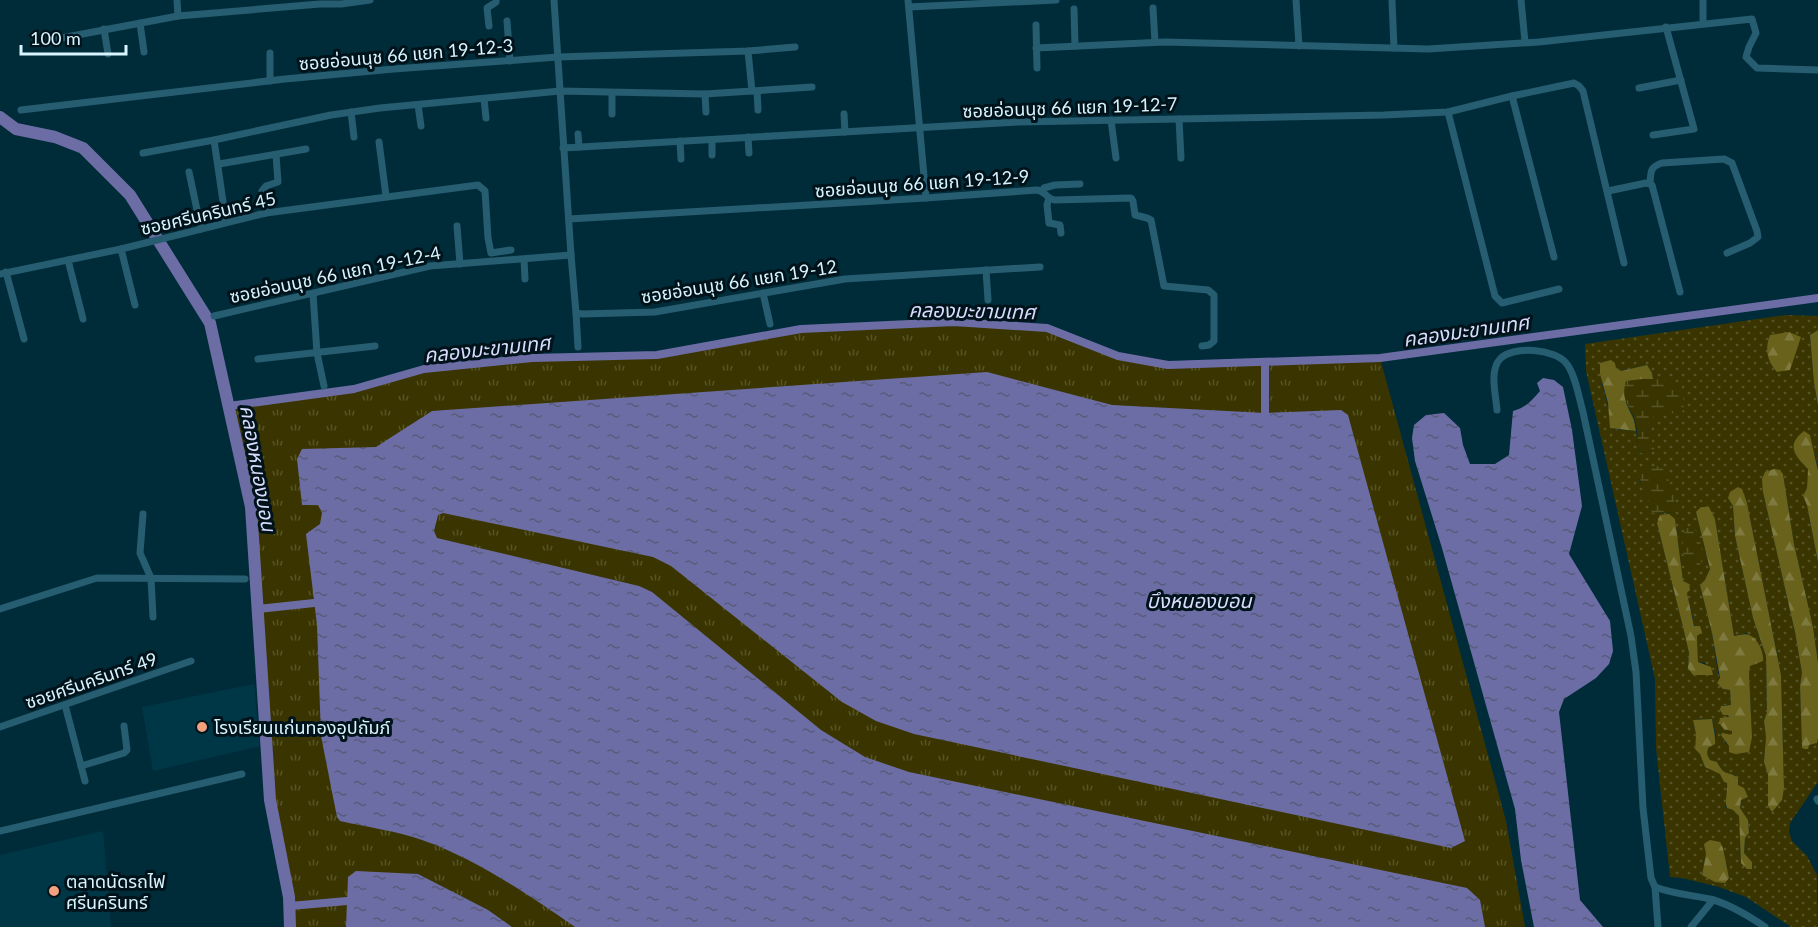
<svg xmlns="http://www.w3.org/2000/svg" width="1818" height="927" viewBox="0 0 1818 927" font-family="Lato,'Noto Sans Thai',sans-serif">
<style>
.built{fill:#003747}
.grass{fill:url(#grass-dots);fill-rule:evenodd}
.forest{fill:url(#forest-firs)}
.wetland{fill:url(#wetland-marsh)}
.park{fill:url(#park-tufts)}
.water{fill:url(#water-ripples)}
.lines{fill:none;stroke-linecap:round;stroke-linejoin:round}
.canal{stroke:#6d6da6;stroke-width:8}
.river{stroke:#6d6da6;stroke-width:12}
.minor{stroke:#265d70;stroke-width:7}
.poi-dot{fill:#f2a07e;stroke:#00131a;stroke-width:2}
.labels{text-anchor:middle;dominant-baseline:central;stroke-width:6;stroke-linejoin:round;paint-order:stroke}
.street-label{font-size:18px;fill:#d8f4ff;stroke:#00131a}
.poi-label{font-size:18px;fill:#d8f4ff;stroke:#00131a;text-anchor:start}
.water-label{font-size:20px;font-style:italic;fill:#dadcfe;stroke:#00131a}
</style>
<defs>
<pattern id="grass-dots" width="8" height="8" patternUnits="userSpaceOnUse" patternTransform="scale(1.5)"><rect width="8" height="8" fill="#3a3500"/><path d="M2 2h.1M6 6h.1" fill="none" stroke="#565326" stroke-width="1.8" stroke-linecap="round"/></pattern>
<pattern id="forest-firs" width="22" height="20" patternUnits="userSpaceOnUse" patternTransform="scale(1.5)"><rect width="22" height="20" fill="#69621d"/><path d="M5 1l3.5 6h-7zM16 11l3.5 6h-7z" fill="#7e793f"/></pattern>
<pattern id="wetland-marsh" width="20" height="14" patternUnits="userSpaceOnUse" patternTransform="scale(1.5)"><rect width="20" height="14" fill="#3a3500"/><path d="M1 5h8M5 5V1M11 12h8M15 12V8" fill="none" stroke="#565326"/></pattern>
<pattern id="park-tufts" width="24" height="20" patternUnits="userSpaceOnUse" patternTransform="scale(1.5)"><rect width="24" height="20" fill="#3a3500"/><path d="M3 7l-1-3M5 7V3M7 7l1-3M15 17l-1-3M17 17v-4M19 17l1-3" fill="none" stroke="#565326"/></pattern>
<pattern id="water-ripples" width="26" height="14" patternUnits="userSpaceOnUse" patternTransform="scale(1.5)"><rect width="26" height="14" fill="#6d6da6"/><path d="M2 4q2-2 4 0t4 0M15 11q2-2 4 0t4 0" fill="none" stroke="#575b79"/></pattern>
</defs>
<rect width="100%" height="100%" fill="#002c3a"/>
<g class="built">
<path d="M254,684L260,746L153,771L142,707Z"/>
<path d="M103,831L111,927H0V855Z"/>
</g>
<path class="grass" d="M1786,315L1818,316V330L1810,335L1814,383L1818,405V471L1815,454L1802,463L1808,469L1807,488L1803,496L1807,505L1818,562V663L1813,627L1794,544L1783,474L1763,492L1795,632L1802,673L1800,686L1802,747L1817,743L1818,738V782L1790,823L1789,832L1792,841L1807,856L1817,875L1818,927H1791L1746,897L1719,887L1682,878L1670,877L1656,748L1655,679L1586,371L1585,344ZM1600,363H1615L1616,368L1620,371L1646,365L1652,373L1653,379H1661L1647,419L1648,428L1654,451L1639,453L1636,431L1614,429L1602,384ZM1639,478L1674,512L1659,513L1650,510L1649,503ZM1728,498L1747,503L1781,675L1784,788L1768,806V775L1764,762L1766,737L1764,721L1767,712L1766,656L1753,618L1735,536L1733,506ZM1696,512L1715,519L1734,636L1747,633L1750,666L1749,674L1752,737L1729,746L1724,741L1732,735V731L1725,718H1729L1723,705H1731L1730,690L1723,689L1718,673L1712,633L1700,585L1705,581L1710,569ZM1675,519L1683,582L1689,584L1690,590L1687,593L1697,636L1698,662L1705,663L1713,675H1698L1688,668L1689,653L1683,627L1657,523ZM1712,719L1716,735L1715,743L1708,748L1707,754L1710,760L1717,762C1721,771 1725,773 1735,775L1738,785L1747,797L1741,800L1740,808L1748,820L1749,833L1745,838L1744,853L1752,862L1741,863L1739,816L1733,810L1726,808C1725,801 1728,792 1727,783L1724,782L1721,774L1705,767L1700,754L1695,749L1696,734L1693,720ZM1710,840L1723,848L1729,878L1702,875L1706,854L1705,844Z"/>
<g class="forest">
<path d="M1818,330V405L1814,383L1810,335Z"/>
<path d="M1789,332L1801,337L1790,370L1777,372C1766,360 1765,348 1770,335Z"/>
<path d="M1611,360L1615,363L1616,368L1621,371L1647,365L1652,373L1653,379H1642L1626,403L1634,420L1636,431L1610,428L1608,403L1600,374V363Z"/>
<path d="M1804,431L1810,435L1818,471V562L1807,505L1803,496L1807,488L1808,469C1794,455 1786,445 1804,431Z"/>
<path d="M1774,469L1780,470L1783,474L1794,544L1813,627L1818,663V738L1817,743L1809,745L1808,749H1804L1802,747L1800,686L1802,673L1795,632L1763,492L1762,479L1765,472Z"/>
<path d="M1738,487L1742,489L1747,503L1781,675L1784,788L1782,800L1772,812L1768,806V775L1764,762L1766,737L1764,721L1767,712L1766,656L1753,618L1735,536L1733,506L1728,498L1730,492Z"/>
<path d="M1701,507H1709L1715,519L1734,636C1739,635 1745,633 1749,635C1758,638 1764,653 1763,661L1750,666L1749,674L1752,737L1749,752L1735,754L1729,752V746L1721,735L1722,733L1732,735V731L1724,729L1719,723L1720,718L1729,717L1728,715H1723L1720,710L1721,706L1731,705L1730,690L1723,689L1717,683L1720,678L1712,633L1700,585L1705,580L1710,569L1696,512Z"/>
<path d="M1669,514L1675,519L1683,581L1689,584L1690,590L1687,593L1694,626H1700L1702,632L1697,636L1698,662L1711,667L1713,675H1693L1688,668L1689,653L1683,627L1657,523L1660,515Z"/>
<path d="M1712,719C1713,728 1716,735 1715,744L1708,748L1707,754L1710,760L1717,762C1725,778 1729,770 1738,778V785L1744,788L1748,797L1741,800L1740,808L1748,820L1749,833L1745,838L1744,853L1752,862V869H1747L1741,863L1739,816L1733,810L1727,808C1724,801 1728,792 1727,783L1724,782L1720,774L1705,767L1700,754L1695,749L1696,734L1693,720Z"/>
<path d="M1710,840L1720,842L1723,848L1729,878L1725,883L1715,882L1702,875L1706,854L1704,844Z"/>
</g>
<g class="wetland">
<path d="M1642,379C1671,379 1687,376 1683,411L1648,419V428L1655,451L1639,453C1637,442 1638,428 1634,418C1627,402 1621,398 1626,381Z"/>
<path d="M1660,466C1669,473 1677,501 1674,512L1653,513L1650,510C1649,496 1638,485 1640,471L1646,468Z"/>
<path d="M1686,528H1694C1702,540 1706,560 1696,572L1691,573C1682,558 1680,545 1686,528Z"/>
</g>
<path class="park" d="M954,322L1047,328L1118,356L1168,365L1380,358L1506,821L1525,927H290L289,897L270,800L251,507L229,406L354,389L424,369L532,358L657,355L801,329Z"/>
<g class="water">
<path d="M987,372L1112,405L1265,413L1341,410L1348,415L1465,841L1451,848L914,734L876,721L842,702L671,566L653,557L443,513L438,515L434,531L437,538L639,586L652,592L821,730L865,757L909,772L1467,888L1480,900L1485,927H575C527,894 478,860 422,840C396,831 367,827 340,821L337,817L321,736L317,625L306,534L320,524L322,513L318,505H302L297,459L302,449L376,447L432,411Z"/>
<path d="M1543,378L1554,380L1563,387L1572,430L1582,506L1569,554L1610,621L1613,651L1609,664L1596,678L1564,699L1559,712L1580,900L1603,927H1534L1521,860L1515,809L1442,548L1415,461L1412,438L1414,425L1426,415L1444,413L1460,428L1463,445L1470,464H1495L1509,455L1513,411C1526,408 1532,400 1540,391L1537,383Z"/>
<path d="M356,871L418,874L488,910L512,927H346L348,877Z"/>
</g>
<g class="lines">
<g class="canal">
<path d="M1265,362V413"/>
<path d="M229,406L354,389L424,369L532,358L657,355L801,329L954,322L1047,328L1118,356L1168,365L1380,358L1818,298"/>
<path d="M258,609L314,603"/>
<path d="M290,906L347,901"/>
</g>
<path class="river" d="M0,117L16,129L55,137L83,148L130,195L210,323L251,507L270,800L289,897L290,927"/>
<g class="minor">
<path d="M177,0L178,16L320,4H341L370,0"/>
<path d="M554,0L571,255L576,313L582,314L655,312L845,279L1040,267"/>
<path d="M908,0L926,198"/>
<path d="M1296,0L1299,46"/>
<path d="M1521,0L1525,42"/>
<path d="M1392,1L1394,48"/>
<path d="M909,7L1056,0"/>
<path d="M1153,8L1155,42"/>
<path d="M1074,9L1075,46"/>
<path d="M507,21L510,61"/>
<path d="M140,23L144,52"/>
<path d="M1703,23V0"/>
<path d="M1036,25L1037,68"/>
<path d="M489,26L487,8L496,2V0"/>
<path d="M104,29L108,54"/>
<path d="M56,39L178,16"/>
<path d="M1036,48L1165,42L1428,49L1539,42L1752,19L1756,33L1749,47L1746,57L1757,68L1818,70"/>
<path d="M748,51L752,91"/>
<path d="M270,81V53"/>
<path d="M1639,88L1681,80"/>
<path d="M757,91L758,110"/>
<path d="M612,93V114"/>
<path d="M705,94L706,112"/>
<path d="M1512,96L1554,257"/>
<path d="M484,99L486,118"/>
<path d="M418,105L421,126"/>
<path d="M21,110L285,79L394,69L558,57L748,51L795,47"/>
<path d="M351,112L354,137"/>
<path d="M1448,112L1495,296L1502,303L1559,289"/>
<path d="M844,114L845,132"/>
<path d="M1179,119L1181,158"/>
<path d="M1111,120L1116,158"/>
<path d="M578,134L579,147"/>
<path d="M1653,135L1694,129L1666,27"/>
<path d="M748,137L749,153"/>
<path d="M214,140L226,222"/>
<path d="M712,140V155"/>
<path d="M680,141L681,159"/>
<path d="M379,142L386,196"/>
<path d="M563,148L1018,122L1384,115L1448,112L1512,96L1574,83L1579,86L1583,91L1624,263"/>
<path d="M143,153L214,140L331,115L380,108L560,91L705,94L812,87"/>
<path d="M219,164L306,149"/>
<path d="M189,172L201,229"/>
<path d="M1650,183C1651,171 1650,167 1662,163L1724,159L1732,163L1757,231L1758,237L1750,243L1727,253"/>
<path d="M1042,191L1044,188L1055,185L1080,184"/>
<path d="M1608,191L1646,183L1652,185L1680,292"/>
<path d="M1049,198L1047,205L1049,223L1060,225L1061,233"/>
<path d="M266,213L262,198V191L266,186L278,182L276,155"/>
<path d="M569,219L926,198L1037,190C1045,191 1047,199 1055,200L1131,198L1133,201L1135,215L1147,218L1151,220L1164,286L1208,290L1214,295V341L1209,345L1202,346"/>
<path d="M457,226L460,264"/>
<path d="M121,249L135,305"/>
<path d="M524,259L525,279"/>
<path d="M68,260L83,319"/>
<path d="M986,270L988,300"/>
<path d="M6,272L24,339"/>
<path d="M0,274L121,249L266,213L478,185L485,191L488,238L491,253L511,250"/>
<path d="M763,293L770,324"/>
<path d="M313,294L317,353L324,386"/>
<path d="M576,313L578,347"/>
<path d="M214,316L430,266L571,255"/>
<path d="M258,359L375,346"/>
<path d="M1497,410C1496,395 1489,371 1500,359C1513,345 1555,349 1566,363C1575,373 1579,398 1583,412L1631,636L1636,672L1643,808L1651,878L1655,887L1658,927"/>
<path d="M143,514L140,553L151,578L153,617"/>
<path d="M0,609L97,578L245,579"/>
<path d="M65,705L85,781"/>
<path d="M0,727L191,661"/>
<path d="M81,766L124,753L127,750L124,726"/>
<path d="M1817,799L1818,801"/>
<path d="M0,831L242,774"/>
<path d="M1655,887C1673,894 1692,895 1710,899C1729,904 1749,916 1765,927"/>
<path d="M1691,927L1713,900"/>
</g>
</g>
<g class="poi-dot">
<circle cx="202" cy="727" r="6"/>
<circle cx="54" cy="891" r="6"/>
</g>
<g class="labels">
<g class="street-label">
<text transform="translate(406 54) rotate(-5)">ซอยอ่อนนุช 66 แยก 19-12-3</text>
<text transform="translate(1070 107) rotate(-2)">ซอยอ่อนนุช 66 แยก 19-12-7</text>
<text transform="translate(922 183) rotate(-4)">ซอยอ่อนนุช 66 แยก 19-12-9</text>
<text transform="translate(208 213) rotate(-13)">ซอยศรีนครินทร์ 45</text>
<text transform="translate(335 274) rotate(-12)">ซอยอ่อนนุช 66 แยก 19-12-4</text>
<text transform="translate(739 281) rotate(-9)">ซอยอ่อนนุช 66 แยก 19-12</text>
<text transform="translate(91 680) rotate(-19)">ซอยศรีนครินทร์ 49</text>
</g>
<g class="poi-label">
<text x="214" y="727">โรงเรียนแก่นทองอุปถัมภ์</text>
<text x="66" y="881">ตลาดนัดรถไฟ<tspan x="66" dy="21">ศรีนครินทร์</tspan></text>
</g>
<g class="water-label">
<text transform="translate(972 310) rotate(1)">คลองมะขามเทศ</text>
<text transform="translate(1466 330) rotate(-8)">คลองมะขามเทศ</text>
<text transform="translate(487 348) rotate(-6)">คลองมะขามเทศ</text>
<text transform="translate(259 468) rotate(80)">คลองหนองบอน</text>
<text x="1199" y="600">บึงหนองบอน</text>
</g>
</g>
<path d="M21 45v9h105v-9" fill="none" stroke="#d8f4ff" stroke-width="3"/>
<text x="30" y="45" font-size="18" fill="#d8f4ff" stroke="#00131a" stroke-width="4.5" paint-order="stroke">100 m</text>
</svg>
